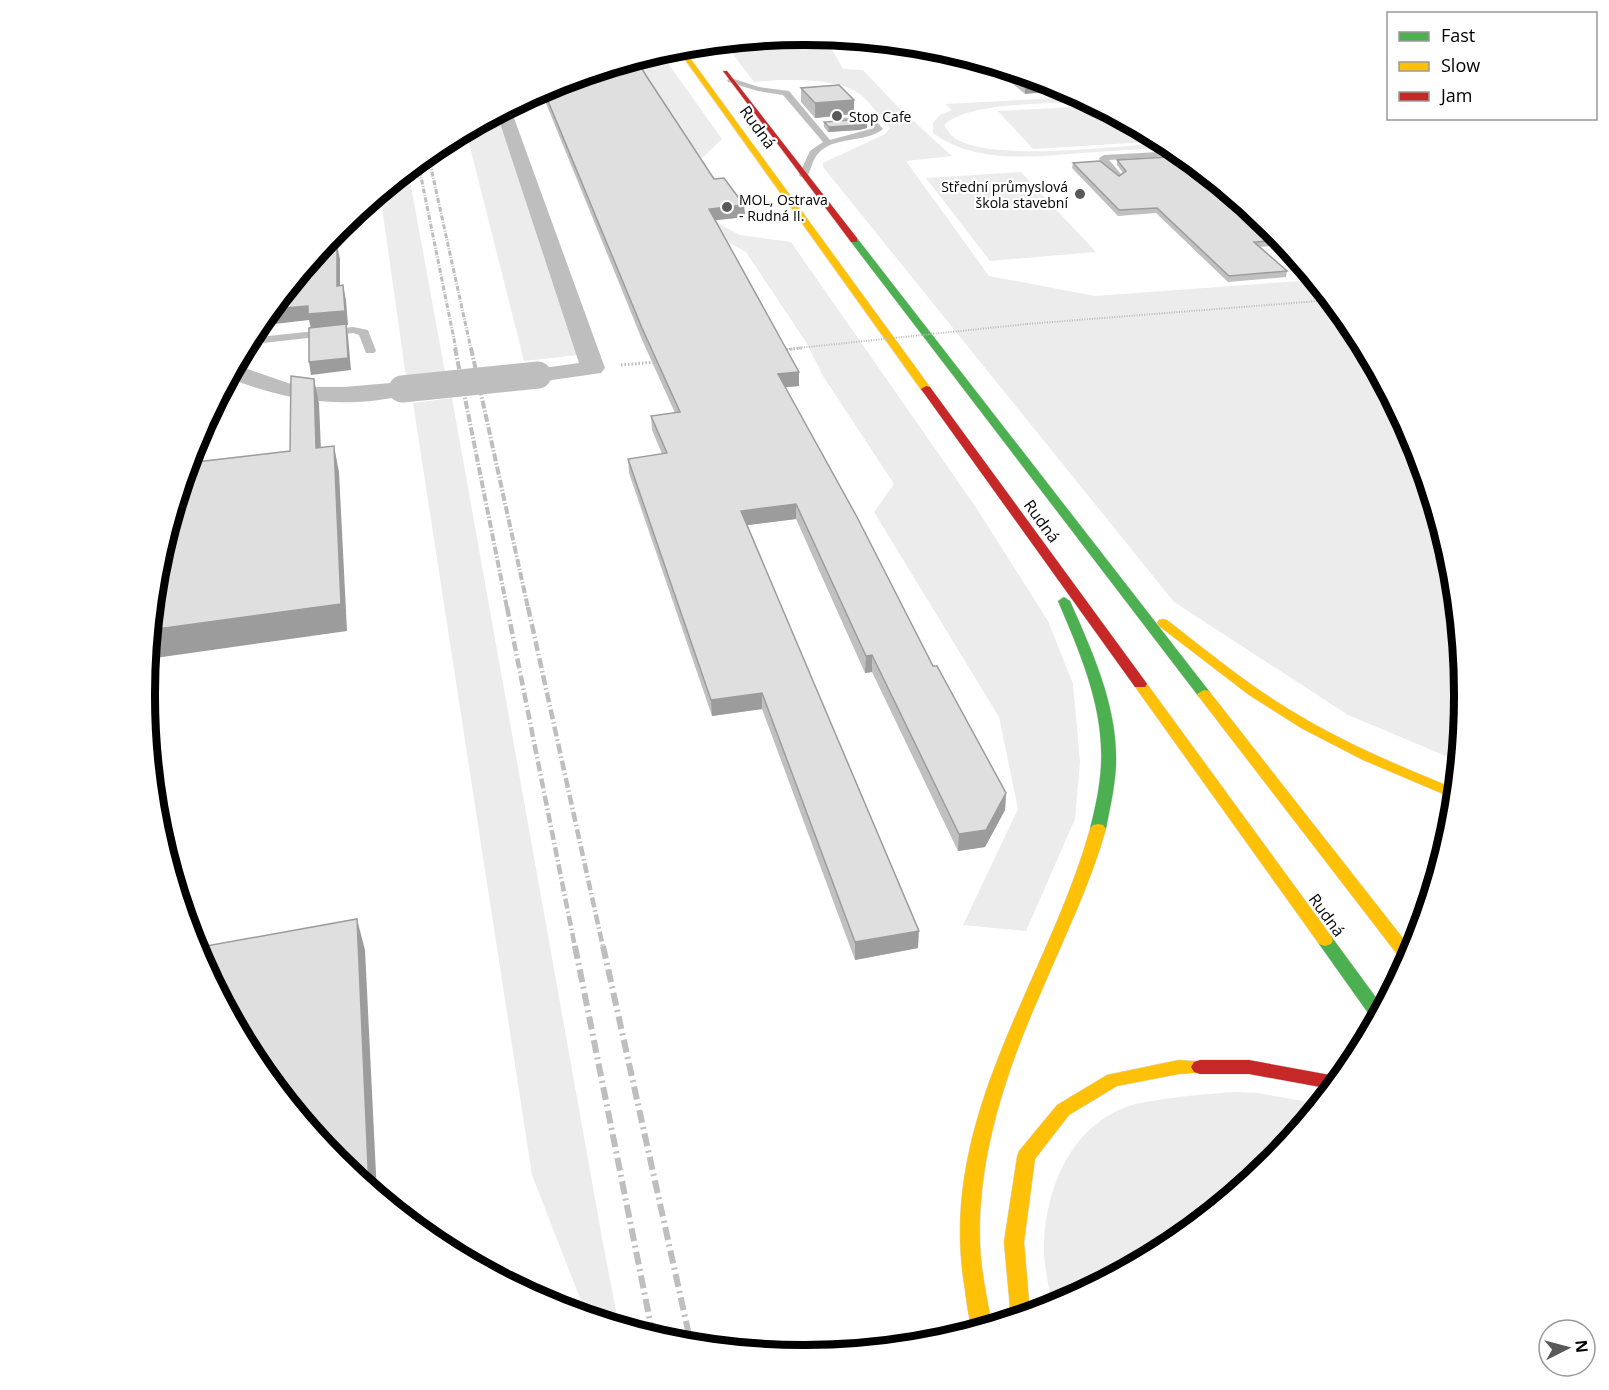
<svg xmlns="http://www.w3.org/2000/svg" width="1609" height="1390" viewBox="0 0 1609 1390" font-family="'Open Sans',sans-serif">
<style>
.green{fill:#ececec}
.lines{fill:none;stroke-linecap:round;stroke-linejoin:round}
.fast-casing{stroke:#dbdbdb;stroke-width:1}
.slow-casing{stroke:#dbdbdb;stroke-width:1}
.jam-casing{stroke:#dbdbdb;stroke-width:1}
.path-far1{stroke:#b9b9b9;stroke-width:2;stroke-dasharray:1 1.5;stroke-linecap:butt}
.path{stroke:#b9b9b9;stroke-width:3;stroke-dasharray:1.5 2;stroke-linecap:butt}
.lane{fill:#bebebe;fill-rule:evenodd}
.street{fill:#bebebe;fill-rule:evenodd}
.fast{fill:#4caf50;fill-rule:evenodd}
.slow{fill:#ffc107;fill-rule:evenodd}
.jam{fill:#c62828;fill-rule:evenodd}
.rail-far3{stroke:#bebebe;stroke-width:3;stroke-dasharray:5 1.5 1 1.5;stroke-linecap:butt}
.rail-far2{stroke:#bebebe;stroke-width:4;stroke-dasharray:8 2 1.5 2;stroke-linecap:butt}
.rail-far1{stroke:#bebebe;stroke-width:4.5;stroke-dasharray:10 3 1.5 3;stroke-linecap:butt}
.rail{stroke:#bebebe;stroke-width:6;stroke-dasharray:13 4.5 2 4.5;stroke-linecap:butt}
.path-bridge-far1{stroke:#b9b9b9;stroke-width:2;stroke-dasharray:1 1.5;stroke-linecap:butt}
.path-bridge{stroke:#b9b9b9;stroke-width:3;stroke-dasharray:1.5 2;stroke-linecap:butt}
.street-bridge{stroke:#bebebe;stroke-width:27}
.wall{fill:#c0c0c0}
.shaded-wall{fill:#9c9c9c}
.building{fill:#dfdfdf;stroke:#9c9c9c;stroke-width:1.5}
.poi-dot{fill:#595959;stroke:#fff;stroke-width:2}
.labels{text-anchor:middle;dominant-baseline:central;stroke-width:4.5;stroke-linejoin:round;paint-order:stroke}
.far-poi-label{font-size:14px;fill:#000;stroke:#fff;text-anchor:start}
.street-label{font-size:16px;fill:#000;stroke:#fff}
.rim{fill:none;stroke:#000;stroke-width:8}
</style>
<rect width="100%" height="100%" fill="#fff"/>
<g class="green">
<path d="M804,35L825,37L843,69L863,70L897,106L952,156L906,161L989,276L1095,296L1314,280L1354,328L1415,443L1452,566L1465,695L1458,761L1348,715L1174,602L823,167V163L885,134L890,128C879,116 868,98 855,91C833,78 779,79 754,82L724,42Z"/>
<path d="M660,52L722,139L701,159L689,193L708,218L740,235L791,242L977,509L1048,621L1073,684L1080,762L1075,819L1026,931L963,925L1018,809L999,717L874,512L894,484L823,376L806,342L746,252L688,219L676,128L636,59Z"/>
<path d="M1080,97L1089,102C1053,104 970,101 944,125C948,131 950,135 956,139C993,162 1118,146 1165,143L1173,147C1142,149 1112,151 1081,153C1032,157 975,164 933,133V123L940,115L952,110L945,104Z"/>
<path d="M1096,106L1162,141L1033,149L998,111Z"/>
<path d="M497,114L578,355L524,361L466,131Z"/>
<path d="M408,170L445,372L406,377L380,193Z"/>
<path d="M1021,172L1096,252L990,261L926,178Z"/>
<path d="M452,398L604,1249L619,1326L587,1316L532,1175L413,403Z"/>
<path d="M1236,1092L1258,1093L1320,1104L1271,1162L1171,1244L1052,1307C1049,1286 1043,1264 1044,1243C1047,1182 1075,1118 1140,1103C1171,1097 1205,1094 1236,1092Z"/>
</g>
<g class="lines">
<g class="fast-casing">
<g id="fast">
<path d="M851,238H857L1209,691L1211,694L1209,697H1199L851,242Z"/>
<path d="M1064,597L1070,601C1093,653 1118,707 1116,765C1115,787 1110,808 1106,829L1103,833H1093L1090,829C1095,808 1100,787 1101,765C1104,707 1080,653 1058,601Z"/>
<path d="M1325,934L1331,936L1383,1007L1376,1021L1373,1020L1319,944L1317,940L1319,936Z"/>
</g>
</g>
<g class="slow-casing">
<g id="slow">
<path d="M676,47H682L930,387V391H922Z"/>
<path d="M1163,619L1167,620C1207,651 1247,684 1290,710C1342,742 1399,766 1456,789L1455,799L1363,760L1301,728L1249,695L1159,626L1157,623L1159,620Z"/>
<path d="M1140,680L1145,681L1331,936L1333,940L1331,944L1325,946L1319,944L1133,684Z"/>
<path d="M1204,690L1209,691L1413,951L1406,963L1403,962L1199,697L1197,694Z"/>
<path d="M1098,824L1103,825L1106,829C1090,885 1065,936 1042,990C1007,1069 977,1156 980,1244C981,1271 987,1298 992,1325L973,1331C967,1314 966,1294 963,1277C941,1111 1048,979 1090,829L1093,825Z"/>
<path d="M1179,1060L1206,1062L1209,1067L1206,1072L1179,1074L1117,1086L1069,1115L1035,1159L1024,1242L1030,1313L1011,1319L1004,1242L1017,1157L1019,1151L1057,1105L1107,1075Z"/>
</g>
</g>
<g class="jam-casing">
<g id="jam">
<path d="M723,71H727L857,238V242H851Z"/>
<path d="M926,386L930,387L1145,681L1147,684L1145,687H1135L921,389Z"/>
<path d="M1200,1060H1249L1341,1077L1331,1089L1249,1074H1200L1194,1072L1191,1067L1194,1062Z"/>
</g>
</g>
<path class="path-far1" d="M1027,324L1331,300"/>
<path class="path" d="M621,365L655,362"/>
<g class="lane">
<path d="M731,78L759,87L789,91L830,140L874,128L867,121L838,123L837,121L841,118L872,116L883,129C865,144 832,135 817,155C812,161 811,170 807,177H801L799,175L810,151L823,142L783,95L758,91L728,82L727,80Z"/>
<path d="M1177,151L1183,155L1109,160L1123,176L1118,179L1102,166L1099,158L1104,155Z"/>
<path d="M353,327L368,330L376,351L374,353H366L359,335L353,333L246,345L250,338Z"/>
</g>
<g class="street">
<path d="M510,107L605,368L601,373L538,382L529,380L526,375L529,370L579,363L497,114Z"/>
<path d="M236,365L288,383L309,387H344L402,382L411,384L414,389L411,394C346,410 289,402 229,378Z"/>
</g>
<use href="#fast" class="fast"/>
<use href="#slow" class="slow"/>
<use href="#jam" class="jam"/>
<g class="rail-far3">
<path d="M428,154L471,349"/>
<path d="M418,162L456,349"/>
</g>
<g class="rail-far2">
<path d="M455,348L507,608"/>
<path d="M471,348L528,608"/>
</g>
<g class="rail-far1">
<path d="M507,607L575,947"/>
<path d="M528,607L603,947"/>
</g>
<g class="rail">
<path d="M575,946L653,1336"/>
<path d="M603,946L691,1344"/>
</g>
<path class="path-bridge-far1" d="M789,349L1027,324"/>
<path class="path-bridge" d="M783,350L803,348"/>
<path class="street-bridge" d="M402,389L538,375"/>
</g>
<g class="wall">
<path d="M935,48L960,55L945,56Z"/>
<path d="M989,64L1058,85L1025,94Z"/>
<path d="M647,77L714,179L744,205L745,217L715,220L799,372V386L785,387L933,666L1006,793L1005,810L985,847L958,851L872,672L865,673L796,519L747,525L918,948L855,960L762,709L712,716L629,473L628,459L662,454L652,430L651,416L675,413L643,342L541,91L552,85Z"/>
<path d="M801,88L854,114L815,118L801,102Z"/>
<path d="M824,122L867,123V128L859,130L828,132L824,127Z"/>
<path d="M1117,160L1272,228L1286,245L1260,247L1287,271L1286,277L1228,282L1156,213L1118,216L1072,168L1073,163L1119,176L1123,173L1117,165Z"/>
</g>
<g class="shaded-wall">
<path d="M945,51L960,55L945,56Z"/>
<path d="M1052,83L1068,90L1025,94V85Z"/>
<path d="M854,100V114L815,118V103Z"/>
<path d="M867,123V128L859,130L828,132L829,127Z"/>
<path d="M744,205L745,217L709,221V209Z"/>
<path d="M337,245L340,259V300L337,286Z"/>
<path d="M343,285L346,300L348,325H346L348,336L351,370L311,375L309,362L311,329L309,320L257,326L271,309L308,306Z"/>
<path d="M799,372V386L778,388V374Z"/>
<path d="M314,379L319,403L322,474L316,448Z"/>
<path d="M334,446L339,472L347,631L148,659L150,630Z"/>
<path d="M796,504V519L741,526V511Z"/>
<path d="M872,655V672L865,673L866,656Z"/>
<path d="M762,693V709L712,716L711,700Z"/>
<path d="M1006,793L1005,810L985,847L958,851L959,834Z"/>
<path d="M357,919L365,950L377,1194L369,1188Z"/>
<path d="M919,931L918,948L855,960V942Z"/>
</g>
<g class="building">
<path d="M636,59L647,77L714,179L724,178L744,205L709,209L799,372L778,374L857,517L933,666H937L1006,793L986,830L959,834L872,655L866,656L796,504L741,511L919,931L855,942L762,693L711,700L628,459L667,453L651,416L680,412L642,328L543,89L552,85Z"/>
<path d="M1006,69L1052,83L1025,85Z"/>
<path d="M839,85L854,100L815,103L801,88Z"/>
<path d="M863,119L867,123L859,125L829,127L824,122Z"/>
<path d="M1184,156L1272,228L1281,240L1254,242L1287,271L1229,276L1157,208L1119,210L1073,163L1100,161L1119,176L1126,171L1117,160Z"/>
<path d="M337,245V286L343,285L345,311L308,314V306L271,309L323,246Z"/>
<path d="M346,324L348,358L309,362V328Z"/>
<path d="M291,376L314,379L316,448L334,446L341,604L150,630L157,566L188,463L290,451Z"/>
<path d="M357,919L369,1188L337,1162L255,1062L195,948Z"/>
</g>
<g class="poi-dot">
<circle cx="837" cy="116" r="6"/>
<circle cx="1080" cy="194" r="6"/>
<circle cx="727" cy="207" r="6"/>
</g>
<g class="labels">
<g class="far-poi-label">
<text x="849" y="116">Stop Cafe</text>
<text x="1068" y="186" text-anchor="end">Střední průmyslová<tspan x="1068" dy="16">škola stavební</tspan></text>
<text x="739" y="199">MOL, Ostrava<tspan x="739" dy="16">- Rudná II.</tspan></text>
</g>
<g class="street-label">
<text transform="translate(758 127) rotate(54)">Rudná</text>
<text transform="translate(1042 521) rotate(54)">Rudná</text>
<text transform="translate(1327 915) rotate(54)">Rudná</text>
</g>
</g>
<path d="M0 0H1609V1390H0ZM804 45H805A649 649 0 0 1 1454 694V696A649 649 0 0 1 805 1345H804A649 649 0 0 1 155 696V694A649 649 0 0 1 804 45Z" fill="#fff" fill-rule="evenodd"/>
<path class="rim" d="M804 45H805A649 649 0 0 1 1454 694V696A649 649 0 0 1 805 1345H804A649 649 0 0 1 155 696V694A649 649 0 0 1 804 45Z"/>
<rect x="1387" y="12" width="210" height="108" fill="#ffffff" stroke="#999999" stroke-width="1.5"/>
<rect x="1399" y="32" width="30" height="9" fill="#4caf50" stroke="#999999" stroke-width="1.5"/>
<text x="1441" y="42" font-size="18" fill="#000000">Fast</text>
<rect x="1399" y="62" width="30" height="9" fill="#ffc107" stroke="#999999" stroke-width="1.5"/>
<text x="1441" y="72" font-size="18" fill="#000000">Slow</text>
<rect x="1399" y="92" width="30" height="9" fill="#c62828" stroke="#999999" stroke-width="1.5"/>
<text x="1441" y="102" font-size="18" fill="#000000">Jam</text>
<g transform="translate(1567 1348) rotate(84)"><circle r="28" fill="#ffffff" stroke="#999999" stroke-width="1.5"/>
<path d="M0-4.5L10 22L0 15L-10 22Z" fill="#595959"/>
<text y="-9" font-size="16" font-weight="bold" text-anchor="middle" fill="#000000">N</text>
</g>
</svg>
